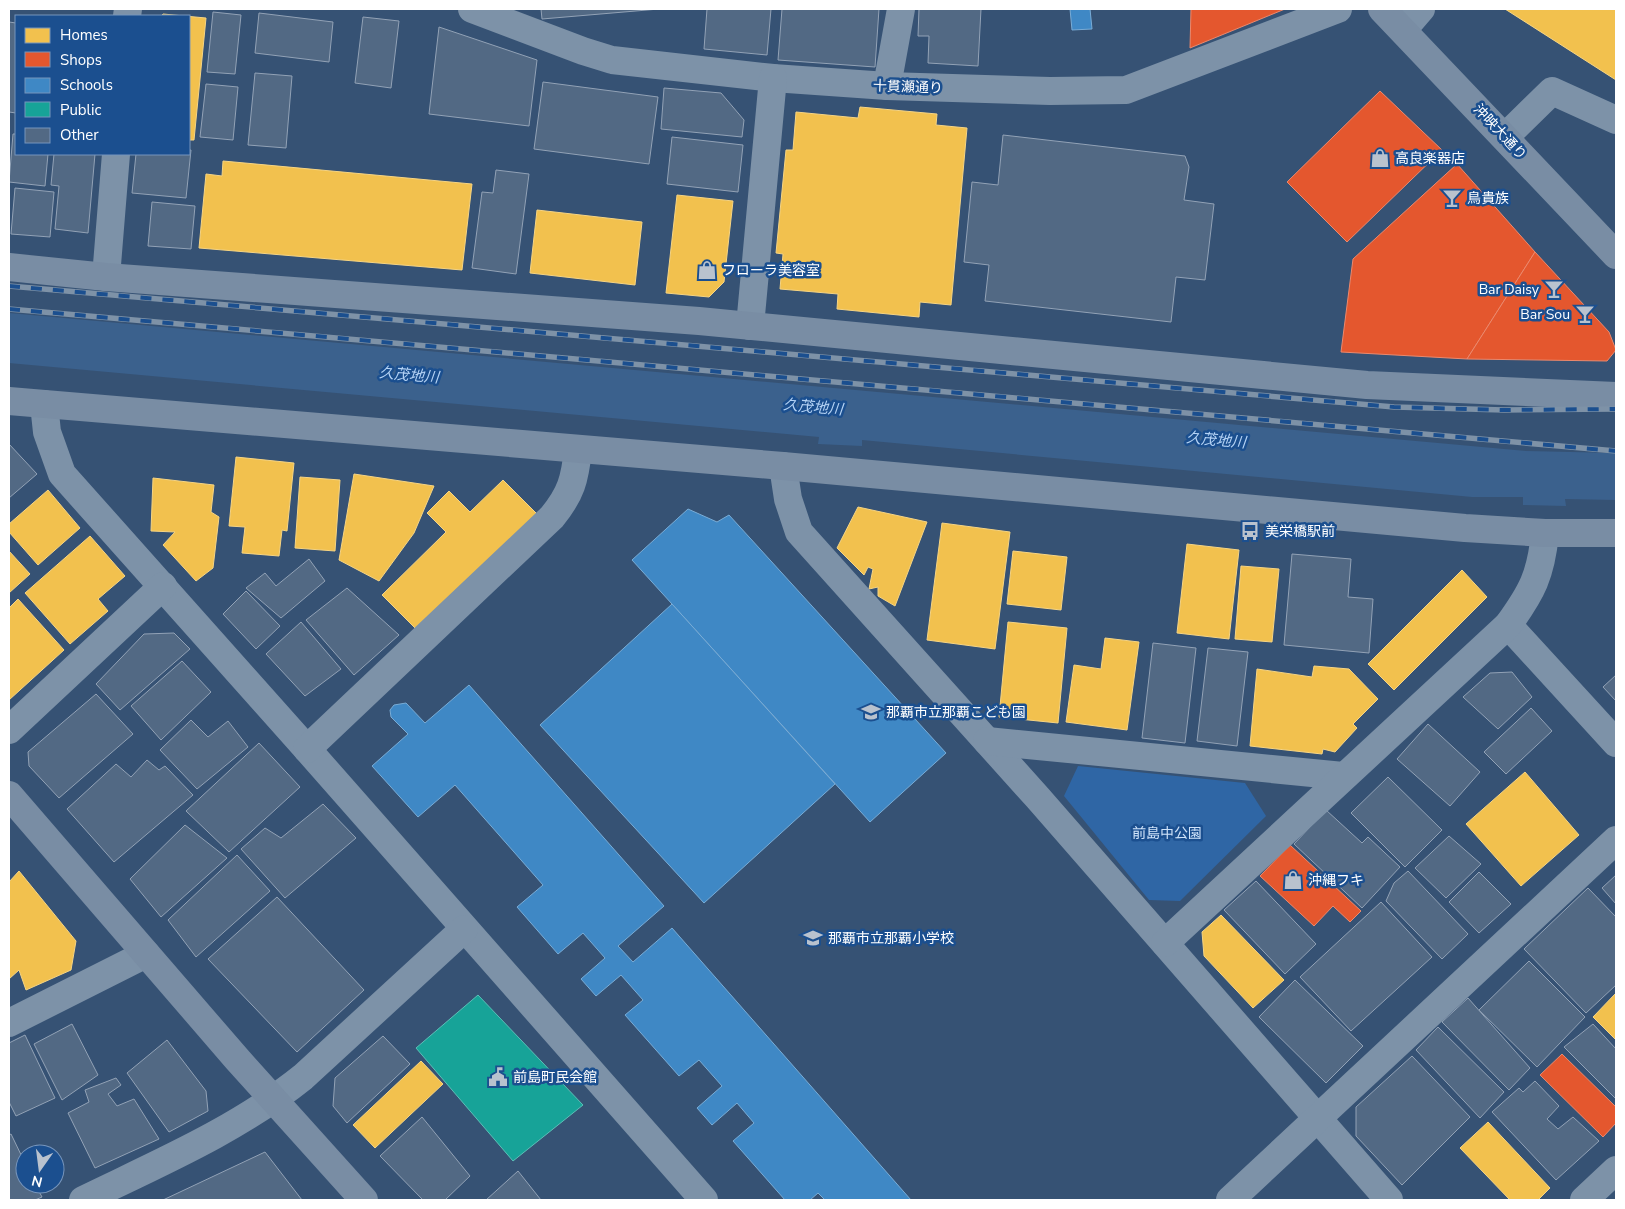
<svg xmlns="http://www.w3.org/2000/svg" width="1625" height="1209" viewBox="0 0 1625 1209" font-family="'Nunito Sans','Noto Sans JP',sans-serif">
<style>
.green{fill:#2f66a5}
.water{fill:#3b618d}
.homes{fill:#f2c14e;stroke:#f6d483}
.shops{fill:#e4572e;stroke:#ec896d}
.schools{fill:#3f88c5;stroke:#79acd6}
.public{fill:#17a398;stroke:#5dbfb7}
.building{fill:#526984;stroke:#92a2b6}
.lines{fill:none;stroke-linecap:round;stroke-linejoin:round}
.street{stroke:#7d92a8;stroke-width:28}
.secondary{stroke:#798da4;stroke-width:28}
.rail-casing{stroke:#7e92a7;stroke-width:5.5}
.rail{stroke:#1b4f8f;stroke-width:4;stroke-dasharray:11;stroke-linecap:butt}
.labels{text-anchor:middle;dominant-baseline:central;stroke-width:5;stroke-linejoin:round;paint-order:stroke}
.street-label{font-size:14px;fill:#fff;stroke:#1b4f8f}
.poi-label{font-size:14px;fill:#fff;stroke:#1b4f8f;text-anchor:start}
.park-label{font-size:14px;fill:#cfe3fa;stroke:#1b4f8f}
.water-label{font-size:15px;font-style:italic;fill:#b5d3f5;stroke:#1b4f8f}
</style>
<rect width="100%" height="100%" fill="#365274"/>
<path class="green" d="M1078,766L1245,783L1266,816L1180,901L1149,900L1064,796Z"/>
<path class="water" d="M9,313L1526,451L1616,453V500L1565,499L1566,506L1523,505V497H1472L862,440V446L818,444L819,437L9,363Z"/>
<g class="homes">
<path d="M1505,9H1616V80Z"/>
<path d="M163,14L206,18L194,140H189V16H161Z"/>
<path d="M860,107L937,114L936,125L967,128L951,305L920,302L919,317L837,309L838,294L780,289L783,254L776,253L786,150H793L796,112L858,118Z"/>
<path d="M223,161L472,184L462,270L199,248L206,174L222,176Z"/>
<path d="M677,195L733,201L724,282L709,297L666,293Z"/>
<path d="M537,210L642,222L635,285L530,273Z"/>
<path d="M236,457L294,463L287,531L282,530L279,556L242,553L245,527L229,526Z"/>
<path d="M354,474L434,486L414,533L379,581L339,560Z"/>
<path d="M300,477L340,480L335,551L295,548Z"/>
<path d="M153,478L214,485L211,512L219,517L213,568L196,581L163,545L175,532L151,531Z"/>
<path d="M503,480L538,515L419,632L382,595L446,532L427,513L449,491L470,512Z"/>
<path d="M48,490L80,528L38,565L9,532V524Z"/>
<path d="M858,507L927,522L895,606L878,596V587L869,589L873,569L868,567L864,575L837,548Z"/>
<path d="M942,523L1010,532L995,649L927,640Z"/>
<path d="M90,536L125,576L98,599L108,611L70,644L25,593Z"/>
<path d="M1187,544L1239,550L1229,639L1177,633Z"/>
<path d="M9,551L30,574L9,593Z"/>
<path d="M1013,551L1067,557L1061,610L1007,604Z"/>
<path d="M1241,566L1279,569L1272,642L1235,639Z"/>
<path d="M1462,570L1487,597L1394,690L1368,664Z"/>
<path d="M18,599L64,650L9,700V608Z"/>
<path d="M1008,622L1067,628L1058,723L999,717Z"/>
<path d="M1105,638L1139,642L1127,730L1066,722L1074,665L1101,669Z"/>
<path d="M1314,666L1349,669L1378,699L1353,724L1357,728L1335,752L1323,749L1322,754L1250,746L1257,669L1312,677Z"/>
<path d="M1525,772L1579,835L1521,886L1466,824Z"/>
<path d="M19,871L76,941L71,970L26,990L19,970L9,979V882Z"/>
<path d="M1221,915L1284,980L1253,1008L1204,956L1202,932Z"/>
<path d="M1616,993V1040L1593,1017Z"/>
<path d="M421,1061L443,1084L375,1148L353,1125Z"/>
<path d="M1488,1122L1550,1188L1538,1200H1510L1460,1148Z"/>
</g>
<g class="shops">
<path d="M1191,9H1285L1190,48Z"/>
<path d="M1380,91L1442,150L1347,242L1287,182Z"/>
<path d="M1457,164L1535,252L1467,359L1341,352L1353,259Z"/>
<path d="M1535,252L1609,332L1616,350L1607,361L1467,359Z"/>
<path d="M1290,845L1361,911L1350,922L1333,906L1314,926L1260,876Z"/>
<path d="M1562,1054L1616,1107V1123L1603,1137L1540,1075Z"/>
</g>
<g class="schools">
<path d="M1070,9H1090L1092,29L1072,30Z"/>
<path d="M688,509L717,522L729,515L946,753L870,822L632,560Z"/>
<path d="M672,604L835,784L704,903L540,725Z"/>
<path d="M469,685L664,906L618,946L633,962L672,928L911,1200H825L818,1193L810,1200H785L733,1141L754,1123L737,1103L712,1125L697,1108L722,1086L699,1060L679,1076L625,1015L643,1000L621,975L596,996L581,979L605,958L583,933L558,954L517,907L543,885L455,785L418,817L372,766L408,734L391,717L390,710L394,705L406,703L425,723Z"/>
</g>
<path class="public" d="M478,995L583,1105L513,1161L416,1048Z"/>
<g class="building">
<path d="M541,9H659L542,19Z"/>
<path d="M707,9H771L767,55L704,49Z"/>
<path d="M782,9H879L875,67L778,60Z"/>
<path d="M919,9H981L978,66L928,63L929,36H918Z"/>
<path d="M213,12L241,15L235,74L207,72Z"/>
<path d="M259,13L333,22L329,62L255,53Z"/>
<path d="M363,17L399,21L391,88L355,83Z"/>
<path d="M9,22L16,23V113L9,112Z"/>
<path d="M439,27L537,60L529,126L429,114Z"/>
<path d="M255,73L292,76L286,148L248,145Z"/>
<path d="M543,82L658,97L649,164L534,149Z"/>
<path d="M206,84L238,87L233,140L200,137Z"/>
<path d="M664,88L721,93L744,120L742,137L661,129Z"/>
<path d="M13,134H16V154H48L45,186L9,182Z"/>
<path d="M1003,135L1185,156L1189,167L1184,200L1214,204L1205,280L1176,277L1171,322L985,301L989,265L964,262L972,182L998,185Z"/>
<path d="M672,137L743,145L738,192L667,184Z"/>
<path d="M189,150H191L186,198L132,193L136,154H189Z"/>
<path d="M54,154H95L88,233L55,229L59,186L51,185Z"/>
<path d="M496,170L529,174L516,274L472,268L482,192L493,193Z"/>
<path d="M15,188L54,192L50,237L11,234Z"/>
<path d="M152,202L195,206L191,249L148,246Z"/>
<path d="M9,444L37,474L9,498Z"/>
<path d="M1292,554L1351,559L1348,597L1373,599L1369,653L1284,645Z"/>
<path d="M309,559L325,581L281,618L246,588L265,573L276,586Z"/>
<path d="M347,588L399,635L354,675L306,620Z"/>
<path d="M246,591L280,626L256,649L223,614Z"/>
<path d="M301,622L341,669L305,696L266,654Z"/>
<path d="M174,633L190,649L120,710L96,684L144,634Z"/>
<path d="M1153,643L1196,648L1185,743L1142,738Z"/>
<path d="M1208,648L1248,652L1237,746L1197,741Z"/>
<path d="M182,661L211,692L161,740L131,706Z"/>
<path d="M1512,672L1532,697L1498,729L1463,697L1490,673Z"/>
<path d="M1616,675V701L1603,687Z"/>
<path d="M96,694L133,734L59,798L29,766L28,752Z"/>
<path d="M1531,708L1552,731L1506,774L1484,752Z"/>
<path d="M191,720L208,737L228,721L248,747L197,789L160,750Z"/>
<path d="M1428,724L1480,772L1450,806L1397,759Z"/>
<path d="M259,743L300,787L229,852L186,811Z"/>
<path d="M147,760L159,770L165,766L193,795L114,862L67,809L116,764L131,777Z"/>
<path d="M1388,777L1442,830L1405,867L1351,813Z"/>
<path d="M323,804L356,838L285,898L241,849L265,828L281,838Z"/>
<path d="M1326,810L1362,843L1368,837L1400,867L1362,908L1294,844Z"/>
<path d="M185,825L227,858L161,917L130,879Z"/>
<path d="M1449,836L1481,864L1446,898L1415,868Z"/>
<path d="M237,855L270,891L196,957L168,920Z"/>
<path d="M1408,871L1468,934L1442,959L1386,901L1394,883Z"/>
<path d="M1479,872L1511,904L1479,933L1449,902Z"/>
<path d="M1616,875V904L1602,888Z"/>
<path d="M1256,881L1316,944L1285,974L1224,910Z"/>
<path d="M1588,888L1616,917V985L1586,1013L1524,949Z"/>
<path d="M277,897L364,990L297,1052L208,959Z"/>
<path d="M1381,902L1432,957L1351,1031L1300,977Z"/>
<path d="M1529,961L1585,1017L1537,1067L1479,1010Z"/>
<path d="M1295,980L1363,1046L1326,1083L1259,1017Z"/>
<path d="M1468,998L1530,1068L1509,1090L1442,1022Z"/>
<path d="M72,1024L98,1075L62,1100L34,1044Z"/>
<path d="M1593,1024L1616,1049V1099L1564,1047Z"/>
<path d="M1438,1027L1504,1092L1480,1118L1416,1050Z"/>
<path d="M25,1035L55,1098L16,1116L9,1102V1043Z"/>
<path d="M383,1036L410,1064L347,1123L333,1106L335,1078Z"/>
<path d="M167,1040L206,1091L208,1111L169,1132L127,1073Z"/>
<path d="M1412,1056L1470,1117L1402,1185L1356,1136V1107Z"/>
<path d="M116,1078L121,1085L108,1094L117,1106L134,1099L159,1139L95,1168L68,1113L89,1102L85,1090Z"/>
<path d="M1535,1081L1559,1106L1547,1119L1558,1129L1573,1117L1599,1141L1556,1180L1492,1112L1519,1088L1523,1092Z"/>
<path d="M422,1117L470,1176L445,1200H423L380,1156Z"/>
<path d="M11,1134L25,1163V1184H35L42,1197L35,1200H9V1135Z"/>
<path d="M265,1152L302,1200H163Z"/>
<path d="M518,1171L541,1200H486Z"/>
</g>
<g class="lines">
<g class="street">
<path d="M472,9L583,51L612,60L773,78L887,86L1050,91L1126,90L1338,9"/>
<path d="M127,16L128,9"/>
<path d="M1403,30L1421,9"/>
<path d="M887,86L901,9"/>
<path d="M1505,137L1552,91L1616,120"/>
<path d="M106,277L116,154"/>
<path d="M750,326L773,78"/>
<path d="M44,404L47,432L62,474L307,749L704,1200"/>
<path d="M783,466L788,499L799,532L1038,798L1389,1200"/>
<path d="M1508,625L1616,743"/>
<path d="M9,730L163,586"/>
<path d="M987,741L1343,776"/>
<path d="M307,749L552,517C571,494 575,479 578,449"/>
<path d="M1165,943L1508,625C1532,592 1541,575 1545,533"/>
<path d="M9,1023L146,954"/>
<path d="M83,1200C159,1163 237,1130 303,1077L464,929"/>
<path d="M1230,1200L1616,840"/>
<path d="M1584,1200L1616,1170"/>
</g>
<g class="secondary">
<path d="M1382,9L1616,255"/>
<path d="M9,267L106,277L699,321L1367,385L1616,396"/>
<path d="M9,401L783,466L1465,528L1545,533H1616"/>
<path d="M9,795L237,1059L364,1200"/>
</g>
<g class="rail-casing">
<g id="rail">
<path d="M9,286L1394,407L1504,410L1616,409"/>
<path d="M9,309L1616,451"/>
</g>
</g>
<use href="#rail" class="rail"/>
</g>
<defs>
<g id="shop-bare" transform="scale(1.5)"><path d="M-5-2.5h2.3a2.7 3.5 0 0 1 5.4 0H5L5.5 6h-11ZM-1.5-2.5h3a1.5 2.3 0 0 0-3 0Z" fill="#b9c2ce" stroke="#1b4f8f" stroke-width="2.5" paint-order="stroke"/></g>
<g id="bar-bare" transform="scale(1.5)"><path d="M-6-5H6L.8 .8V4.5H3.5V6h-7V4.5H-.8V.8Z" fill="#b9c2ce" stroke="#1b4f8f" stroke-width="2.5" paint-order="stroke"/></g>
<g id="bus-bare" transform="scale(1.5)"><path d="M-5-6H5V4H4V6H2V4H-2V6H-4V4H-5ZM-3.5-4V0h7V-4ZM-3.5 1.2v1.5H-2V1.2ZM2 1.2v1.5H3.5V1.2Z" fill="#b9c2ce" stroke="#1b4f8f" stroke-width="2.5" paint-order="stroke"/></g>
<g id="school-bare" transform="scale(1.5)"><path d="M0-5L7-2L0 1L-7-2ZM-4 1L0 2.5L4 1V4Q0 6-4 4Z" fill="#b9c2ce" stroke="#1b4f8f" stroke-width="2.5" paint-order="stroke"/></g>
<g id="civic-bare" transform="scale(1.5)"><path d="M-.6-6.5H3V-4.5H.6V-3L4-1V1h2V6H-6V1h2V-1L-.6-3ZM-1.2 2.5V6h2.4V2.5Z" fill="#b9c2ce" stroke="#1b4f8f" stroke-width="2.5" paint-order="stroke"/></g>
</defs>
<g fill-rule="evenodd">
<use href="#shop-bare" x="1380" y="158"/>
<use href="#bar-bare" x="1452" y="198"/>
<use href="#shop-bare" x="707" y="270"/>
<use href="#bar-bare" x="1554" y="289"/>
<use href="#bar-bare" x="1585" y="314"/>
<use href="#bus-bare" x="1250" y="531"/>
<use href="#school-bare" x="871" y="712"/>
<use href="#shop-bare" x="1293" y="880"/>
<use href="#school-bare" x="813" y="938"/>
<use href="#civic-bare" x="498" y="1077"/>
</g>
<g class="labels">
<g class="street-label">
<text transform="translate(908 87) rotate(2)">十貫瀬通り</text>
<text transform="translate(1500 132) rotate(47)">沖映大通り</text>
</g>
<g class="poi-label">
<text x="1395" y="158">高良楽器店</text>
<text x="1467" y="198">鳥貴族</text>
<text x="722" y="270">フローラ美容室</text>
<text x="1539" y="289" text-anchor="end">Bar Daisy</text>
<text x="1570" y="314" text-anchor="end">Bar Sou</text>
<text x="1265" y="531">美栄橋駅前</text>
<text x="886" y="712">那覇市立那覇こども園</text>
<text x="1308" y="880">沖縄フキ</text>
<text x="828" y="938">那覇市立那覇小学校</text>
<text x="513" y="1077">前島町民会館</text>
</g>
<g class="park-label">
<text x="1167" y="833">前島中公園</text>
</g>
<g class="water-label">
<text transform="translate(409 375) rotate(5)">久茂地川</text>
<text transform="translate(813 407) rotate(5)">久茂地川</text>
<text transform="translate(1216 440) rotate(5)">久茂地川</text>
</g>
</g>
<rect width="1625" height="1209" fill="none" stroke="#ffffff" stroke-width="20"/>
<rect x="15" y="15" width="175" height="140" fill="#1b4f8f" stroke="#7695bc"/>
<rect x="25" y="28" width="25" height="15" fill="#f2c14e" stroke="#7695bc"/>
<text x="60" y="40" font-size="15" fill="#ffffff">Homes</text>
<rect x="25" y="52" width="25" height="15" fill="#e4572e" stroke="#7695bc"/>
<text x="60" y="65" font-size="15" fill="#ffffff">Shops</text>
<rect x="25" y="78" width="25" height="15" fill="#3f88c5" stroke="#7695bc"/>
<text x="60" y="90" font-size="15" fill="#ffffff">Schools</text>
<rect x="25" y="102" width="25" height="15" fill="#17a398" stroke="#7695bc"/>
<text x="60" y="115" font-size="15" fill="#ffffff">Public</text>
<rect x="25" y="128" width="25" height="15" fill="#526984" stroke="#7695bc"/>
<text x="60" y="140" font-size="15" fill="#ffffff">Other</text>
<g transform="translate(40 1169) rotate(194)"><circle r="24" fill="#1b4f8f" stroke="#7695bc"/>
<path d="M0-4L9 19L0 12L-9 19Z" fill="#b9c2ce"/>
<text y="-8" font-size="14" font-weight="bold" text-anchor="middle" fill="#ffffff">N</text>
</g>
</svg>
